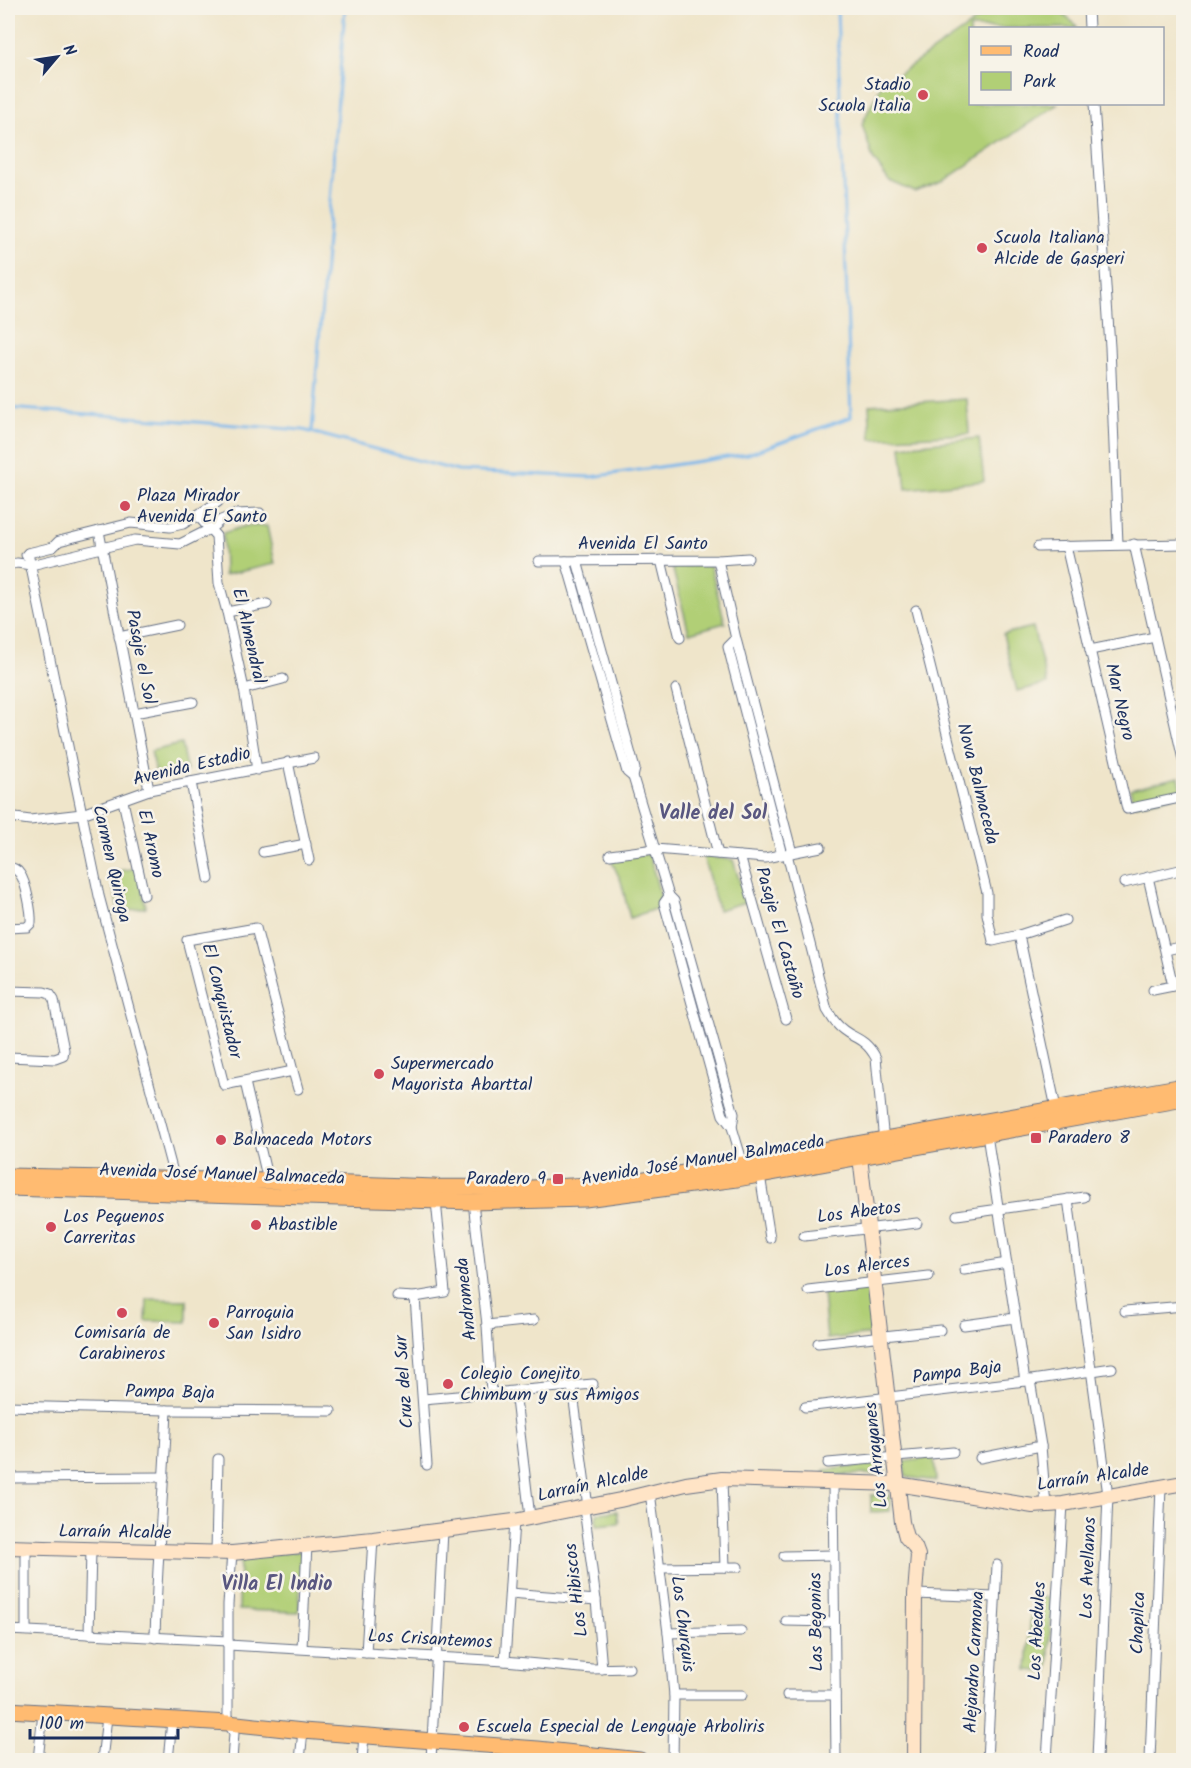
<svg xmlns="http://www.w3.org/2000/svg" width="1191" height="1768" viewBox="0 0 1191 1768" font-family="Kalam,sans-serif">
<style>
.green{fill:#b1cf76;stroke:#667f6a;stroke-width:1.5}
.lines{fill:none;stroke-linecap:round;stroke-linejoin:round}
.stream{stroke:#79b6eb;stroke-width:3}
.street-casing{stroke:#656f84;stroke-width:11}
.secondary-casing{stroke:#656f84;stroke-width:16}
.primary-casing{stroke:#656f84;stroke-width:17}
.street{stroke:#fff;stroke-width:9}
.secondary{stroke:#ffe4c6;stroke-width:14}
.primary{stroke:#ffbb71;stroke-width:15}
.poi-dot{fill:#d1495b;stroke:#f7f3e8;stroke-width:2}
.labels{text-anchor:middle;dominant-baseline:central;stroke-width:5;stroke-linejoin:round;paint-order:stroke}
.poi-label{font-size:18px;fill:#1b2f5e;stroke:#f7f3e8;text-anchor:start}
.street-label{font-size:18px;fill:#1b2f5e;stroke:#f7f3e8}
.neighbourhood-label{font-size:20px;font-weight:bold;fill:#595780;stroke:#f7f3e8}
</style>
<rect width="100%" height="100%" fill="#f7f3e8"/>
<filter id="ink" filterUnits="userSpaceOnUse"><feTurbulence type="fractalNoise" baseFrequency=".0167" numOctaves="2"/><feDisplacementMap in="SourceGraphic" scale="12" xChannelSelector="R" yChannelSelector="G"/><feConvolveMatrix kernelMatrix="1 2 1 2 8 2 1 2 1" color-interpolation-filters="sRGB"/></filter>
<filter id="wash" filterUnits="userSpaceOnUse"><feTurbulence type="fractalNoise" baseFrequency=".008" numOctaves="4" result="noise"/><feDisplacementMap in="SourceGraphic" scale="24" xChannelSelector="R" yChannelSelector="G"/><feGaussianBlur stdDeviation="1.35" result="paint"/><feColorMatrix in="noise" values="0 0 0 0 0 0 0 0 0 0 0 0 0 0 0 0 0 1.4 0 .05"/><feComposite in="paint" operator="in"/></filter>
<g filter="url(#wash)">
<rect width="100%" height="100%" fill="#efe5ca"/>
<g class="green">
<path d="M995,8H1055L1076,25L1077,28H970V104H1058L942,182L915,192L889,181L873,159L862,124L880,87Z"/>
<path d="M967,399L969,434L871,439L869,405Z"/>
<path d="M979,438L984,481L906,489L901,446Z"/>
<path d="M245,526H267L275,564L224,575L223,533Z"/>
<path d="M710,565L725,623L689,633L672,566Z"/>
<path d="M1033,627L1047,684L1017,691L1003,634Z"/>
<path d="M181,744L187,771L157,778L151,751Z"/>
<path d="M1179,777L1183,794L1134,805L1130,789Z"/>
<path d="M649,854L663,906L630,918L621,881L610,858Z"/>
<path d="M703,856L733,860L746,902L718,910Z"/>
<path d="M137,868L146,907L119,912L110,872Z"/>
<path d="M867,1287L873,1334L827,1339L823,1293Z"/>
<path d="M147,1299L187,1300V1322L146,1321Z"/>
<path d="M934,1457L936,1481L906,1477L903,1462Z"/>
<path d="M885,1463V1474L824,1475L825,1470Z"/>
<path d="M871,1495H889L890,1511L871,1512Z"/>
<path d="M617,1511L619,1523L597,1525L596,1517L598,1513Z"/>
<path d="M302,1551L299,1612L239,1610L240,1557Z"/>
<path d="M1037,1597L1052,1598L1048,1672L1027,1670L1031,1611H1036Z"/>
</g>
<g class="lines">
<g class="stream">
<path d="M8,408L303,430L458,471L591,477L748,454L851,417L837,8"/>
<path d="M312,432L345,8"/>
</g>
</g>
</g>
<g filter="url(#ink)">
<g class="lines">
<g class="street-casing">
<g id="street">
<path d="M1088,8L1089,28"/>
<path d="M1094,104L1110,347L1118,544"/>
<path d="M198,516L216,536L219,583L227,612L244,689L257,770"/>
<path d="M99,531L149,790"/>
<path d="M1134,544L1184,764"/>
<path d="M1066,546L1127,809L1184,797"/>
<path d="M1038,547L1184,544"/>
<path d="M28,553L99,896L175,1180"/>
<path d="M26,555L28,553L53,547L59,541L131,523L170,527L183,524L218,502"/>
<path d="M661,560L680,638"/>
<path d="M718,560L736,639L792,853"/>
<path d="M539,561L718,560L748,558"/>
<path d="M566,561L627,772L633,777"/>
<path d="M577,561L635,769L633,777L669,896L674,901L734,1114L732,1127"/>
<path d="M8,565L17,563L31,565L135,540L180,544L210,529L221,520L236,514L260,513"/>
<path d="M916,610L987,893V914L993,941L1019,935L1065,920"/>
<path d="M227,612L267,604"/>
<path d="M119,637L177,625"/>
<path d="M736,639L728,647L782,855"/>
<path d="M1090,650L1155,637"/>
<path d="M244,689L283,679"/>
<path d="M676,689L718,854"/>
<path d="M134,713L193,702"/>
<path d="M288,762L309,860"/>
<path d="M191,782L209,879"/>
<path d="M123,801L144,895"/>
<path d="M8,817L30,820L82,814L149,790L314,758"/>
<path d="M263,852L306,844"/>
<path d="M787,854L827,1010C830,1014 832,1019 836,1023C850,1040 863,1034 876,1058L884,1142"/>
<path d="M610,855L655,849L765,858L821,847"/>
<path d="M740,856L786,1019"/>
<path d="M8,867C13,868 17,869 20,874C26,882 32,913 31,923L27,927L8,928"/>
<path d="M1148,877L1173,986L1153,990"/>
<path d="M1124,883L1184,869"/>
<path d="M669,896L664,903L723,1115L732,1127L743,1164"/>
<path d="M1019,935L1056,1108"/>
<path d="M1166,950L1184,946"/>
<path d="M8,991L44,992L50,994L54,1000L64,1050L63,1056L55,1059L8,1057"/>
<path d="M293,1071L224,1085L187,940L256,928L293,1071L298,1089"/>
<path d="M245,1082L268,1181"/>
<path d="M987,1135L1025,1381"/>
<path d="M760,1175L770,1238"/>
<path d="M1068,1199L1108,1495L1097,1760"/>
<path d="M473,1202L487,1325L491,1393"/>
<path d="M957,1215L1084,1197"/>
<path d="M804,1236L917,1223"/>
<path d="M964,1270L1007,1263"/>
<path d="M808,1290L929,1276"/>
<path d="M397,1296L415,1297L445,1292L436,1201"/>
<path d="M415,1297L427,1465"/>
<path d="M1125,1311L1184,1306"/>
<path d="M487,1325L534,1320"/>
<path d="M964,1325L1015,1318"/>
<path d="M818,1343L940,1330"/>
<path d="M1030,1380L1041,1446L1046,1506"/>
<path d="M572,1386L588,1507"/>
<path d="M515,1391L530,1517"/>
<path d="M423,1399L593,1384"/>
<path d="M8,1406L167,1410L331,1411"/>
<path d="M805,1407L1025,1381L1112,1368"/>
<path d="M980,1458L1041,1446"/>
<path d="M828,1463L953,1452"/>
<path d="M8,1478L164,1477"/>
<path d="M722,1479L725,1567"/>
<path d="M833,1484L836,1760"/>
<path d="M650,1492L668,1633L674,1695L673,1760"/>
<path d="M584,1508L596,1600L602,1669"/>
<path d="M216,1553L218,1459"/>
<path d="M784,1556L833,1555"/>
<path d="M659,1568L738,1567"/>
<path d="M510,1593L596,1600"/>
<path d="M915,1594L995,1597"/>
<path d="M786,1621L834,1622"/>
<path d="M8,1630L228,1641"/>
<path d="M26,1630V1548"/>
<path d="M668,1633L741,1631"/>
<path d="M89,1634L91,1550"/>
<path d="M155,1638C157,1562 164,1486 167,1410"/>
<path d="M228,1645L505,1661L592,1669L629,1668"/>
<path d="M302,1648L307,1545"/>
<path d="M366,1653L373,1539"/>
<path d="M505,1661L514,1521"/>
<path d="M674,1695H742"/>
<path d="M787,1695H835"/>
<path d="M38,1760L43,1713"/>
<path d="M102,1760L107,1717"/>
<path d="M168,1760L172,1721"/>
<path d="M232,1760L234,1733L228,1723V1604L232,1553"/>
<path d="M300,1760L303,1731"/>
<path d="M362,1760L364,1736"/>
<path d="M431,1760L443,1531"/>
<path d="M987,1760L997,1565"/>
<path d="M1047,1760L1063,1504"/>
<path d="M1150,1760L1161,1487"/>
</g>
</g>
<g class="secondary-casing">
<g id="secondary">
<path d="M859,1148L902,1522L906,1537L915,1547L918,1555L915,1594L914,1760"/>
<path d="M8,1547L232,1553L373,1539L514,1521L620,1500L686,1484L722,1479L897,1484L1033,1506L1063,1504L1184,1483"/>
</g>
</g>
<g class="primary-casing">
<g id="primary">
<path d="M8,1176L268,1181L435,1187L531,1188L591,1185L632,1181L743,1164L1184,1086"/>
<path d="M8,1188L473,1202L585,1199L737,1179L1184,1099"/>
<path d="M8,1710L228,1723L303,1731L538,1749L640,1760"/>
</g>
</g>
<use href="#street" class="street"/>
<use href="#secondary" class="secondary"/>
<use href="#primary" class="primary"/>
</g>
</g>
<g class="poi-dot">
<circle cx="923" cy="95" r="6"/>
<circle cx="982" cy="248" r="6"/>
<circle cx="125" cy="506" r="6"/>
<circle cx="379" cy="1074" r="6"/>
<rect x="1030" y="1132" width="12" height="12" rx="3"/>
<circle cx="221" cy="1140" r="6"/>
<rect x="552" y="1173" width="12" height="12" rx="3"/>
<circle cx="256" cy="1225" r="6"/>
<circle cx="51" cy="1227" r="6"/>
<circle cx="122" cy="1313" r="6"/>
<circle cx="214" cy="1323" r="6"/>
<circle cx="448" cy="1384" r="6"/>
<circle cx="464" cy="1727" r="6"/>
</g>
<g class="labels">
<g class="poi-label">
<text x="911" y="85" text-anchor="end">Stadio<tspan x="911" dy="21">Scuola Italia</tspan></text>
<text x="994" y="238">Scuola Italiana<tspan x="994" dy="21">Alcide de Gasperi</tspan></text>
<text x="137" y="496">Plaza Mirador<tspan x="137" dy="21">Avenida El Santo</tspan></text>
<text x="391" y="1064">Supermercado<tspan x="391" dy="21">Mayorista Abarttal</tspan></text>
<text x="1048" y="1138">Paradero 8</text>
<text x="233" y="1140">Balmaceda Motors</text>
<text x="546" y="1179" text-anchor="end">Paradero 9</text>
<text x="63" y="1217">Los Pequenos<tspan x="63" dy="21">Carreritas</tspan></text>
<text x="268" y="1225">Abastible</text>
<text x="226" y="1313">Parroquia<tspan x="226" dy="21">San Isidro</tspan></text>
<text x="122" y="1333" text-anchor="middle">Comisaría de<tspan x="122" dy="21">Carabineros</tspan></text>
<text x="460" y="1374">Colegio Conejito<tspan x="460" dy="21">Chimbum y sus Amigos</tspan></text>
<text x="476" y="1727">Escuela Especial de Lenguaje Arboliris</text>
</g>
<g class="street-label">
<text x="643" y="544">Avenida El Santo</text>
<text transform="translate(248 636) rotate(77)">El Almendral</text>
<text transform="translate(140 657) rotate(79)">Pasaje el Sol</text>
<text transform="translate(1119 702) rotate(77)">Mar Negro</text>
<text transform="translate(192 767) rotate(-13)">Avenida Estadio</text>
<text transform="translate(977 784) rotate(76)">Nova Balmaceda</text>
<text transform="translate(150 844) rotate(78)">El Aromo</text>
<text transform="translate(111 864) rotate(77)">Carmen Quiroga</text>
<text transform="translate(779 933) rotate(74)">Pasaje El Castaño</text>
<text transform="translate(221 1001) rotate(76)">El Conquistador</text>
<text transform="translate(703 1161) rotate(-9)">Avenida José Manuel Balmaceda</text>
<text transform="translate(222 1175) rotate(2)">Avenida José Manuel Balmaceda</text>
<text transform="translate(859 1213) rotate(-7)">Los Abetos</text>
<text transform="translate(867 1267) rotate(-7)">Los Alerces</text>
<text transform="translate(467 1299) rotate(-96)">Andromeda</text>
<text transform="translate(957 1373) rotate(-7)">Pampa Baja</text>
<text transform="translate(405 1382) rotate(-94)">Cruz del Sur</text>
<text transform="translate(170 1393) rotate(1)">Pampa Baja</text>
<text transform="translate(877 1455) rotate(-96)">Los Arrayanes</text>
<text transform="translate(1093 1478) rotate(-8)">Larraín Alcalde</text>
<text transform="translate(593 1485) rotate(-12)">Larraín Alcalde</text>
<text transform="translate(115 1533) rotate(1)">Larraín Alcalde</text>
<text transform="translate(1089 1568) rotate(-88)">Los Avellanos</text>
<text transform="translate(577 1590) rotate(-97)">Los Hibiscos</text>
<text transform="translate(817 1622) rotate(-91)">Las Begonias</text>
<text transform="translate(1139 1623) rotate(-88)">Chapilca</text>
<text transform="translate(682 1624) rotate(83)">Los Churquis</text>
<text transform="translate(1038 1631) rotate(-87)">Los Abedules</text>
<text transform="translate(430 1640) rotate(3)">Los Crisantemos</text>
<text transform="translate(975 1662) rotate(-87)">Alejandro Carmona</text>
</g>
<g class="neighbourhood-label">
<text x="713" y="814">Valle del Sol</text>
<text x="277" y="1585">Villa El Indio</text>
</g>
</g>
<rect width="1191" height="1768" fill="none" stroke="#f7f3e8" stroke-width="30"/>
<rect x="969" y="27" width="195" height="78" fill="#f7f3e8" stroke="#9fa5b1" stroke-width="1.5"/>
<rect x="981" y="46" width="30" height="9" fill="#ffbb71" stroke="#9fa5b1" stroke-width="1.5"/>
<text x="1023" y="57" font-size="18" fill="#1b2f5e">Road</text>
<rect x="981" y="72" width="30" height="18" fill="#b1cf76" stroke="#9fa5b1" stroke-width="1.5"/>
<text x="1023" y="87" font-size="18" fill="#1b2f5e">Park</text>
<g transform="translate(57 57) rotate(61)" stroke="#f7f3e8" stroke-width="4.5" paint-order="stroke">
<path d="M0-4.5L10 22L0 15L-10 22Z" fill="#1b2f5e"/>
<text y="-9" font-size="16" font-weight="bold" text-anchor="middle" fill="#1b2f5e">N</text>
</g>
<path d="M30 1729v9h148v-9" fill="none" stroke="#1b2f5e" stroke-width="3"/>
<text x="39" y="1729" font-size="18" fill="#1b2f5e" stroke="#f7f3e8" stroke-width="4.5" paint-order="stroke">100 m</text>
</svg>
